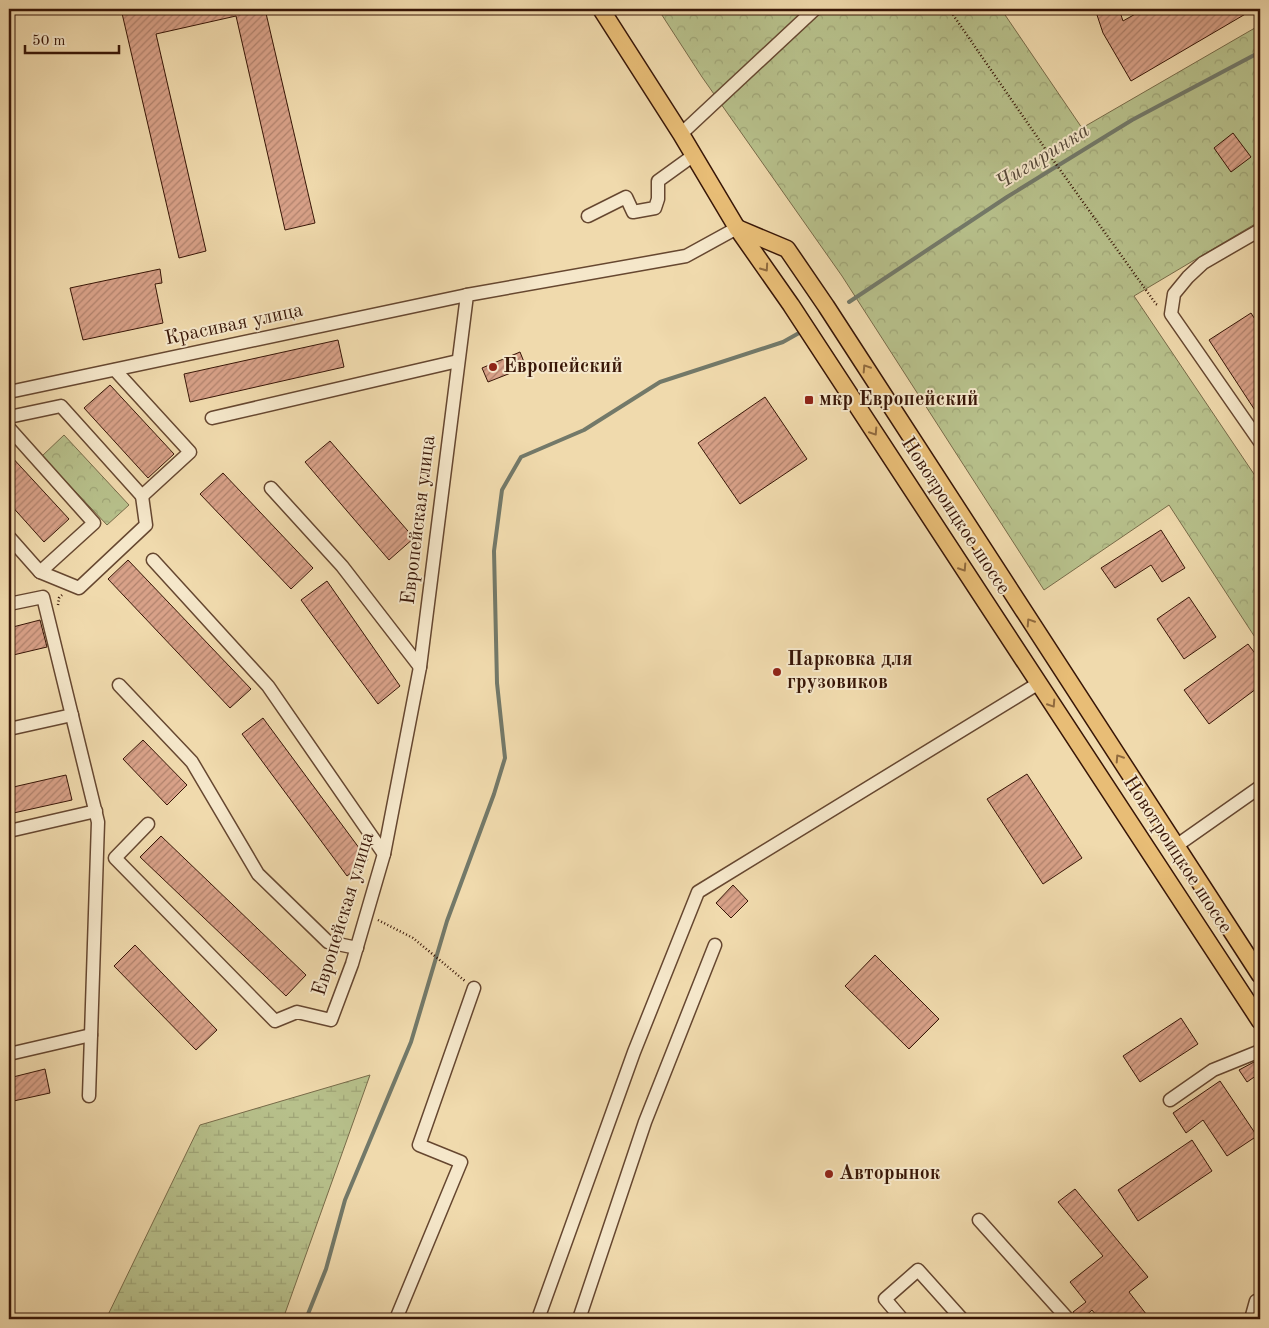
<svg xmlns="http://www.w3.org/2000/svg" width="1269" height="1328" viewBox="0 0 1269 1328" font-family="'Old Standard TT',serif">
<style>
.wetland{fill:url(#wetland-marsh);stroke:#786b49}
.park{fill:url(#park-crowns);stroke:#786b49}
.lines{fill:none;stroke-linecap:round;stroke-linejoin:round}
.stream{stroke:#737969;stroke-width:4}
.building{fill:url(#building-hatch);stroke:#381607}
.minor-casing{stroke:#664730;stroke-width:15}
.major-casing{stroke:#381607;stroke-width:19}
.path{stroke:#381607;stroke-width:2.5;stroke-dasharray:1 2.5;stroke-linecap:butt}
.minor{stroke:#f5e7ca;stroke-width:12}
.major{stroke:#e8bd76;stroke-width:16}
.oneway{stroke:#906a3e}
.poi-dot{fill:#8f2418;stroke:#f5e7ca;stroke-width:2}
.labels{text-anchor:middle;dominant-baseline:central;stroke-width:4;stroke-linejoin:round;paint-order:stroke}
.street-label{font-size:20px;fill:#381607;stroke:#f5e7ca}
.poi-label{font-size:20px;font-weight:bold;fill:#381607;stroke:#f5e7ca;text-anchor:start}
.water-label{font-size:21px;font-style:italic;fill:#554838;stroke:#f5e7ca}
</style>
<defs>
<pattern id="wetland-marsh" width="20" height="14" patternUnits="userSpaceOnUse" patternTransform="scale(1.25)"><rect width="20" height="14" fill="#b7c08b"/><path d="M1 5h8M5 5V1M11 12h8M15 12V8" fill="none" stroke="#9ea476"/></pattern>
<pattern id="park-crowns" width="20" height="18" patternUnits="userSpaceOnUse" patternTransform="scale(1.25)"><rect width="20" height="18" fill="#b7c08b"/><path d="M2 6a3 3 0 1 1 6 0M12 15a3 3 0 1 1 6 0" fill="none" stroke="#9ea476"/></pattern>
<pattern id="building-hatch" width="6" height="6" patternUnits="userSpaceOnUse" patternTransform="scale(1.25)"><rect width="6" height="6" fill="#d8a188"/><path d="M-1 1l2-2M0 6l6-6M5 7l2-2" fill="none" stroke="#b0826d"/></pattern>
</defs>
<rect width="100%" height="100%" fill="#f0daad"/>
<filter id="stains"><feTurbulence type="fractalNoise" baseFrequency=".004" numOctaves="4"/><feColorMatrix values="0 0 0 0 .2 0 0 0 0 .09 0 0 0 0 .02 0 0 0 .5 -.17"/></filter>
<radialGradient id="worn" r=".72"><stop offset=".6" stop-color="#630" stop-opacity="0"/><stop offset="1" stop-color="#630" stop-opacity=".3"/></radialGradient>
<path class="wetland" d="M370,1075L283,1319H106L200,1125Z"/>
<g class="park">
<path d="M658,9H1001L1082,128L1260,25V221L1134,296L1260,483V645L1169,505L1044,590L842,276L702,77Z"/>
<path d="M64,435L129,505L107,525L42,456Z"/>
</g>
<g class="lines">
<g class="stream">
<path d="M849,302L1007,197L1132,120L1260,52"/>
<path d="M306,1319L326,1269L345,1200L411,1042L447,921L494,794L505,758L497,683L494,551L502,490L521,457L584,430L660,382L783,342L799,333"/>
</g>
</g>
<g class="building">
<path d="M121,9H265L315,223L285,230L236,16L156,34L206,251L179,258Z"/>
<path d="M1095,9H1119L1123,21L1144,9H1254L1131,81L1103,33Z"/>
<path d="M1233,133L1251,157L1231,172L1214,148Z"/>
<path d="M160,269L162,283L155,284L163,323L83,340L70,288Z"/>
<path d="M1251,313L1260,327V418L1209,340Z"/>
<path d="M338,340L344,367L190,402L184,374Z"/>
<path d="M520,352L526,367L488,382L482,368Z"/>
<path d="M110,385L174,454L148,478L84,408Z"/>
<path d="M765,397L807,459L740,504L698,443Z"/>
<path d="M330,441L414,538L389,560L305,462Z"/>
<path d="M9,454L69,519L44,542L9,503Z"/>
<path d="M223,473L313,568L291,589L200,494Z"/>
<path d="M1161,530L1185,568L1162,582L1151,565L1115,588L1101,568Z"/>
<path d="M128,560L251,689L230,708L108,579Z"/>
<path d="M327,581L400,686L378,704L301,600Z"/>
<path d="M1189,597L1216,637L1184,659L1157,619Z"/>
<path d="M40,620L47,647L9,656V628Z"/>
<path d="M1248,644L1260,660V686L1209,724L1184,690Z"/>
<path d="M263,718L368,860L347,876L242,734Z"/>
<path d="M143,740L187,785L167,805L123,759Z"/>
<path d="M1027,774L1082,858L1043,884L987,799Z"/>
<path d="M66,775L72,800L9,814V788Z"/>
<path d="M161,836L306,975L286,996L140,857Z"/>
<path d="M733,885L748,901L731,918L716,903Z"/>
<path d="M135,945L217,1030L196,1050L114,966Z"/>
<path d="M875,955L939,1019L909,1049L845,986Z"/>
<path d="M1181,1018L1198,1044L1140,1082L1123,1056Z"/>
<path d="M1254,1062L1260,1073L1247,1082L1239,1070Z"/>
<path d="M45,1069L50,1093L9,1102V1078Z"/>
<path d="M1220,1081L1257,1136L1227,1156L1203,1120L1186,1133L1173,1113Z"/>
<path d="M1192,1140L1212,1171L1138,1221L1118,1190Z"/>
<path d="M1075,1189L1148,1277L1129,1292L1150,1319H1099L1092,1310L1082,1319H1076L1073,1312L1086,1302L1070,1282L1103,1256L1058,1202Z"/>
</g>
<g class="lines">
<g class="minor-casing">
<g id="minor">
<path d="M681,134L815,9"/>
<path d="M588,216L626,197L633,212L655,208L658,199V181L694,155"/>
<path d="M1260,230L1203,263L1188,277L1174,294L1171,314L1260,442"/>
<path d="M9,392L467,295"/>
<path d="M9,417L61,406L142,496L190,452L115,370"/>
<path d="M212,418L458,361"/>
<path d="M9,428L94,523L40,572L9,537"/>
<path d="M271,488L342,566L420,667"/>
<path d="M153,560L268,686L384,854"/>
<path d="M40,572L79,588L146,525L142,496"/>
<path d="M9,604L43,597L98,822L89,1096"/>
<path d="M119,685L192,762L258,874L328,942L357,948"/>
<path d="M9,729L72,715"/>
<path d="M148,824L115,858L275,1021L297,1012L331,1020L352,964L384,854L420,667L467,295L686,256L737,228"/>
<path d="M9,831L96,811"/>
<path d="M1176,846L1260,787"/>
<path d="M9,1054L91,1035"/>
<path d="M1170,1100L1213,1070L1260,1051"/>
<path d="M979,1220L1068,1319"/>
<path d="M396,1319L461,1162L419,1145L474,988"/>
<path d="M538,1319L634,1052L698,892L1039,683"/>
<path d="M579,1319L645,1122L715,945"/>
<path d="M902,1319L885,1299L918,1270L962,1319"/>
<path d="M1251,1319L1256,1301"/>
</g>
</g>
<g class="major-casing">
<g id="major">
<path d="M601,9L681,134L737,228L791,305L1260,1021"/>
<path d="M737,228L787,249L826,306L1260,975"/>
</g>
</g>
<g class="path">
<path d="M949,9L1053,160L1156,304L1159,306"/>
<path d="M58,605L59,598L62,595"/>
<path d="M378,920L413,938L465,981"/>
</g>
<use href="#minor" class="minor"/>
<use href="#major" class="major"/>
</g>
<defs><path id="oneway-chevron" d="M-2-3.5L2.5 0L-2 3.5" fill="none" stroke-width="1.6" stroke-linecap="round" stroke-linejoin="round" transform="scale(1.25)"/></defs>
<g class="oneway">
<use href="#oneway-chevron" transform="translate(765 268) rotate(55)"/>
<use href="#oneway-chevron" transform="translate(866 368) rotate(-123)"/>
<use href="#oneway-chevron" transform="translate(874 432) rotate(57)"/>
<use href="#oneway-chevron" transform="translate(963 568) rotate(57)"/>
<use href="#oneway-chevron" transform="translate(1030 622) rotate(-123)"/>
<use href="#oneway-chevron" transform="translate(1052 704) rotate(57)"/>
<use href="#oneway-chevron" transform="translate(1119 758) rotate(-123)"/>
</g>
<g class="poi-dot">
<circle cx="493" cy="367" r="5"/>
<rect x="804" y="395" width="10" height="10" rx="2.5"/>
<circle cx="777" cy="672" r="5"/>
<circle cx="829" cy="1174" r="5"/>
</g>
<g class="labels">
<g class="street-label">
<text transform="translate(234 325) rotate(-12)">Красивая улица</text>
<text transform="translate(955 516) rotate(57)">Новотроицкое шоссе</text>
<text transform="translate(419 520) rotate(-83)">Европейская улица</text>
<text transform="translate(1177 855) rotate(57)">Новотроицкое шоссе</text>
<text transform="translate(344 914) rotate(-73)">Европейская улица</text>
</g>
<g class="poi-label">
<text x="503" y="367">Европейский</text>
<text x="819" y="400">мкр Европейский</text>
<text x="787" y="660">Парковка для<tspan x="787" dy="23">грузовиков</tspan></text>
<text x="839" y="1174">Авторынок</text>
</g>
<g class="water-label">
<text transform="translate(1043 157) rotate(-32)">Чигиринка</text>
</g>
</g>
<rect width="1269" height="1328" fill="none" stroke="#f0daad" stroke-width="30"/>
<rect x="10" y="10" width="1249" height="1308" fill="none" stroke="#381607" stroke-width="2.5"/>
<rect x="15" y="15" width="1239" height="1298" fill="none" stroke="#381607"/>
<path d="M25 45v8h94v-8" fill="none" stroke="#381607" stroke-width="2.5"/>
<text x="32" y="45" font-size="15" fill="#381607" stroke="#f5e7ca" stroke-width="4" paint-order="stroke">50 m</text>
<rect width="100%" height="100%" filter="url(#stains)"/>
<rect width="100%" height="100%" fill="url(#worn)"/>
</svg>
